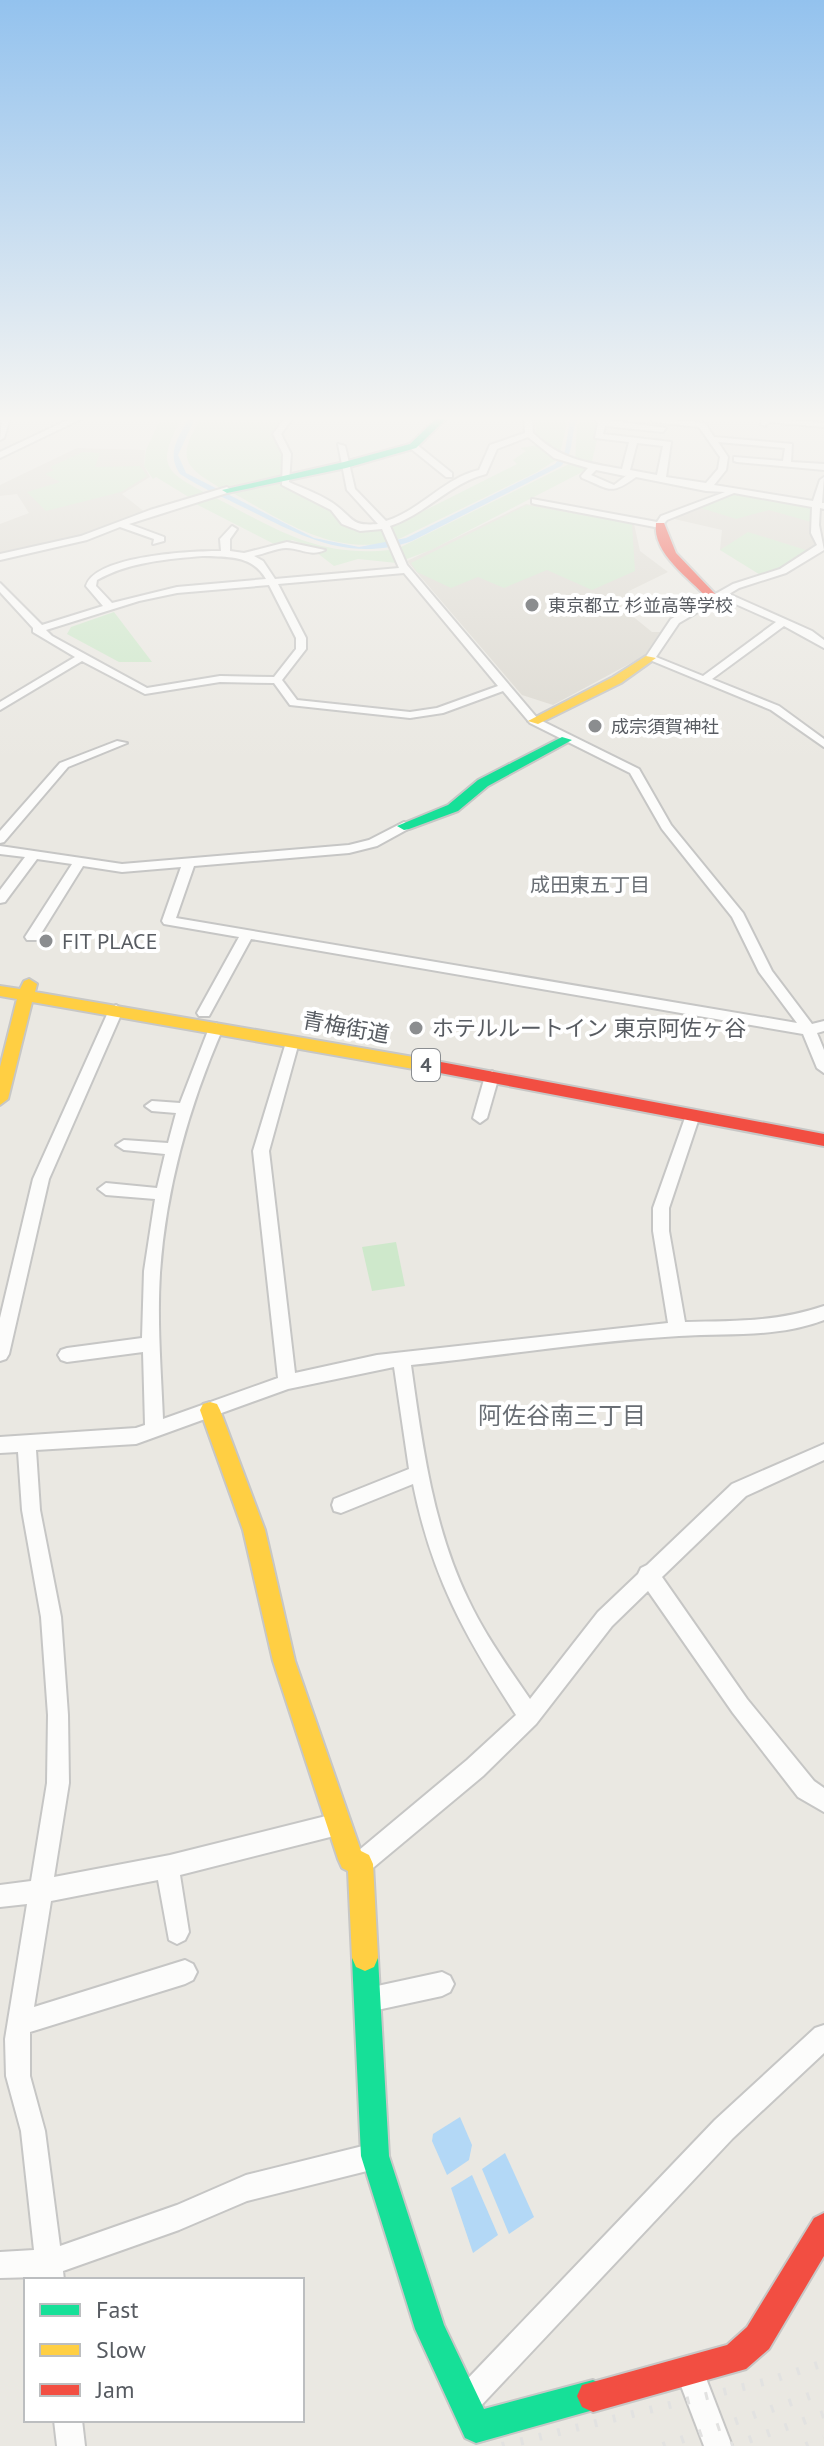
<svg xmlns="http://www.w3.org/2000/svg" width="824" height="2446" viewBox="0 0 824 2446" font-family="'PT Sans','Noto Sans JP',sans-serif">
<style>
.education{fill:#dcd9d1}
.green{fill:#cee8cb}
.water{fill:#b3d8f6}
.lines{fill:none;stroke-linecap:round;stroke-linejoin:round}
.street-casing{stroke:#c6c6c5;stroke-width:4}
.fast-casing{stroke:#c7c7c6;stroke-width:4}
.slow-casing{stroke:#c7c7c6;stroke-width:4}
.jam-casing{stroke:#c7c7c6;stroke-width:4}
.street{fill:#fcfcfb;fill-rule:evenodd}
.fast{fill:#16e098;fill-rule:evenodd}
.slow{fill:#ffcf43;fill-rule:evenodd}
.jam{fill:#f24e42;fill-rule:evenodd}
.rail{stroke:#e2e2e1;stroke-width:8;stroke-dasharray:3 16;stroke-linecap:butt}
.poi-dot{fill:#8b8d8f;stroke:#fff;stroke-width:3}
.labels{text-anchor:middle;dominant-baseline:central;stroke-width:8;stroke-linejoin:round;paint-order:stroke}
.far-poi-label{font-size:18px;fill:#585c62;stroke:#fff;text-anchor:start}
.far-neighbourhood-label{font-size:20px;fill:#696e74;stroke:#fff}
.shield{fill:#fff;stroke:#8a8d91;stroke-width:2}
.shield-label{font-size:20px;font-weight:bold;fill:#585c62}
.poi-label{font-size:22px;fill:#585c62;stroke:#fff;text-anchor:start}
.street-label{font-size:22px;fill:#585c62;stroke:#fff}
.neighbourhood-label{font-size:24px;fill:#696e74;stroke:#fff}
</style>
<rect width="100%" height="100%" fill="#eae8e2"/>
<g class="education">
<path d="M77,448L145,450L144,466L150,477L122,494L146,513L82,537L0,555V524L29,513L17,494L0,496V485Z"/>
<path d="M733,494L815,507L810,526L818,545L780,570L720,550L722,530L670,518Z"/>
<path d="M526,504L634,524L640,551L668,572L629,591L620,606L652,632H660L644,656L553,705L522,695L407,561Z"/>
</g>
<g class="green">
<path d="M161,418H182C157,463 162,471 208,494L192,499L156,477L153,479L144,466L146,450Z"/>
<path d="M201,418H285L272,435L282,455L280,475L224,490C185,467 175,460 201,418Z"/>
<path d="M529,418H568L560,454L535,437L536,425Z"/>
<path d="M582,418H595L601,423L591,465L575,462L577,425Z"/>
<path d="M538,445L556,460L537,472L397,540L392,527L517,464L513,460L526,451L520,448Z"/>
<path d="M83,452L100,453L95,467L140,466L147,476L121,492L46,511L27,492L60,482L45,474L54,470L50,467Z"/>
<path d="M569,464L588,469L431,550L404,560L399,548Z"/>
<path d="M280,482L330,508L342,523L372,531L383,529L387,543C327,553 282,520 231,492Z"/>
<path d="M733,494L811,505L815,507L811,522L769,510L736,519L701,508Z"/>
<path d="M212,496C275,528 316,558 390,550L397,563L358,559L334,566L307,545L292,540L280,547L192,502Z"/>
<path d="M527,505L632,524L635,571L592,590L547,570L504,588L478,577L451,588L417,572L411,563Z"/>
<path d="M748,532L809,551L780,570L762,576L720,550Z"/>
<path d="M114,612L152,662H119L67,634L71,627Z"/>
<path d="M396,1242L405,1286L372,1291L362,1247Z"/>
</g>
<g class="water">
<path d="M189,418H195L178,455L186,473L314,538L359,547L406,538L555,464L565,451L570,419L578,418C569,436 576,451 561,466L412,541C350,563 301,536 247,509C225,498 201,488 180,474C166,453 178,438 189,418Z"/>
<path d="M460,2117L472,2145L469,2160L447,2175L432,2141L433,2134Z"/>
<path d="M505,2153L534,2217L509,2234L482,2169Z"/>
<path d="M472,2175L498,2235L473,2253L451,2188Z"/>
</g>
<g class="lines">
<g class="street-casing">
<g id="street">
<path d="M2,418H10L4,438L0,440Z"/>
<path d="M72,418H83L0,458V452Z"/>
<path d="M285,418H293L281,434L291,454L289,482C304,489 325,496 338,507C355,521 353,526 378,524L347,490L338,444L345,446L355,489L386,521C421,510 444,478 479,470L490,445L525,433L524,418H532L533,433C559,459 587,463 622,469L629,442L595,438L598,423L593,418L666,428L663,432L605,426L603,434L671,442L666,477L706,483L718,469L720,457L699,427L653,422L650,418L705,423L714,437L792,444L791,462L824,464V470L737,462L734,461V457L783,461L785,448L718,442L728,457L726,470L714,485L813,501L820,480L824,477L822,503H824V509L820,508L819,525L824,550L786,573L739,588L729,594L812,631L824,640V648L784,626L712,679L779,706L824,739V747L771,710L645,658L671,619L733,584L780,569L817,545L811,533L812,507L734,493L667,520L660,528L535,504L532,503V499L657,522L661,516L725,492L706,491L636,477C610,496 610,489 582,478L581,476L588,468L554,458L528,437L497,449L486,474C450,483 426,514 390,526L407,565L538,719L639,769L671,825L743,913L772,971L812,1024L824,1021V1031L817,1033L824,1050V1073L817,1068L803,1034L251,939L209,1016H199L197,1013L239,937L164,924L162,921L181,867L122,872L83,866L37,940H27L25,937L72,864L37,859L5,902L0,903V890L25,857L0,854V846L122,864L349,845L369,840L404,822L410,826L408,829L377,846L349,853L194,866L176,918L797,1023L759,972L732,917L662,829L630,773L530,723L503,691L443,713L410,718L290,705L274,683L220,682L145,694L82,661L0,710V702L75,657L33,632V628L0,592V583L42,625L103,606L86,586C95,555 193,551 221,551L220,539L232,526L237,529L230,539V551L244,553L287,542L325,550C311,557 300,548 286,548C277,548 264,554 254,556L263,561L275,579L399,568L382,529L360,531L342,524L331,510L282,485L283,454L273,434ZM637,443L663,446L657,475L630,470ZM596,470L625,476L627,475L614,485L591,475ZM203,556C229,557 252,555 266,579L177,587L112,603L96,586L97,580C129,562 167,559 203,556ZM404,573L498,686L437,708L410,712L297,700L282,680L306,649V638L278,584ZM269,585L296,638V649L274,677L220,676L147,688L52,636L46,630L139,601L177,593ZM722,598L776,622L703,676L656,657L679,623Z"/>
<path d="M762,418L824,423V427L769,422L765,426L761,424Z"/>
<path d="M410,444H416L452,473V477H446L410,448Z"/>
<path d="M227,487L231,490L230,492L129,524L164,537V541L153,544L154,539L120,527L87,540L0,560V554L81,536L150,510Z"/>
<path d="M117,741L127,743L68,767L4,842L0,843V831L60,763Z"/>
<path d="M116,1005L123,1010L49,1179L9,1354L6,1359L0,1361V1318L33,1179L109,1010Z"/>
<path d="M216,1023L223,1028C189,1106 166,1187 160,1273C157,1323 161,1369 163,1419L278,1378L253,1151L287,1039H297L299,1042L269,1151L295,1373L377,1355L668,1323L653,1231V1208L686,1115L688,1111H698L700,1115L669,1208V1231L685,1322C734,1321 777,1322 824,1306V1320C777,1338 728,1333 679,1336C590,1341 500,1356 411,1365C422,1444 433,1527 468,1599C485,1635 508,1667 530,1699L598,1612L638,1574L641,1568L647,1565L732,1484L824,1444V1460L746,1496L662,1577L747,1699L814,1781L824,1788V1812L798,1797L733,1713L648,1591L612,1626L536,1724L483,1776L368,1872L360,1875L352,1872L349,1864L352,1856L467,1760L516,1715C465,1636 432,1578 413,1484L341,1513L334,1511L332,1505L334,1499L409,1469L394,1367L288,1389L136,1444L36,1450L40,1510L61,1617L68,1715L69,1783L54,1877L170,1855L338,1813L346,1816L349,1824L346,1832L338,1835L180,1875L189,1932L185,1940L177,1944L169,1940L158,1880L51,1901L34,2007L185,1960L193,1964L197,1972L193,1980L185,1984L30,2032V2076L45,2131L60,2246L177,2205L246,2175L375,2143L384,2147L388,2156L384,2165L375,2169L247,2201L179,2230L63,2271L64,2280H38L37,2277L0,2278V2252L34,2250L21,2131L6,2076L5,2039L27,1904L0,1907V1885L31,1881L47,1783L48,1715L41,1617L22,1510L18,1452L0,1453V1437L136,1428L145,1425L143,1352L67,1362L61,1360L58,1355L61,1350L67,1348L142,1338L144,1271L155,1199L106,1195L98,1189L106,1183L157,1188L165,1154L124,1150L116,1145L124,1140L168,1143L176,1113L152,1111L145,1106L152,1101L180,1103L209,1028Z"/>
<path d="M492,1071L499,1076L487,1118L480,1123L473,1118L485,1076Z"/>
<path d="M442,1972L450,1976L454,1984L450,1992L442,1996L368,2012L360,2008L356,2000L360,1992L368,1988Z"/>
<path d="M824,2025V2053L733,2138L475,2412L465,2416L455,2412L451,2402L455,2392L715,2120L815,2028Z"/>
<path d="M689,2356L699,2360L732,2446H704L675,2370L679,2360Z"/>
<path d="M54,2420H82L85,2446H57Z"/>
</g>
</g>
<g class="fast-casing">
<g id="fast">
<path d="M437,418H447L416,448L346,468L227,493L222,490L344,462L410,444Z"/>
<path d="M562,737L572,740L488,786L458,811L409,829L404,830L397,826L448,805L478,780Z"/>
<path d="M365,1945L374,1949L378,1958L389,2156L444,2325L484,2409L593,2380L604,2385L609,2396L604,2407L476,2443L465,2438L415,2329L361,2156L352,1958L356,1949Z"/>
</g>
</g>
<g class="slow-casing">
<g id="slow">
<path d="M646,656L656,658L621,683L538,724L528,721L613,677Z"/>
<path d="M29,979L37,984L35,992L425,1059L433,1065L425,1071L32,1002L8,1099L0,1105V1067L17,999L0,996V986L20,989L24,981Z"/>
<path d="M210,1402L217,1404L220,1410L265,1530L295,1661L361,1851L369,1855L373,1864L378,1958L374,1967L365,1971L356,1967L352,1958L348,1871L342,1868L338,1859L273,1661L243,1530L200,1410L203,1404Z"/>
</g>
</g>
<g class="jam-casing">
<g id="jam">
<path d="M656,523H664L676,553L718,597L716,599H708C690,578 652,554 656,523Z"/>
<path d="M425,1059L824,1134V1146L419,1069L417,1065Z"/>
<path d="M824,2213V2256L769,2349L746,2369L593,2412L582,2407L577,2396L582,2385L727,2345L747,2327L814,2218Z"/>
</g>
</g>
<use href="#street" class="street"/>
<use href="#fast" class="fast"/>
<use href="#slow" class="slow"/>
<use href="#jam" class="jam"/>
<g class="rail">
<path d="M502,2446L764,2382L824,2363"/>
<path d="M663,2446L824,2391"/>
<path d="M731,2446L824,2414"/>
<path d="M806,2446L824,2439"/>
</g>
</g>
<linearGradient id="sky" x2="0" y2="1"><stop stop-color="#93c2ee"/><stop offset="0.55" stop-color="#f6f5f2"/><stop offset="1" stop-color="#f6f5f2" stop-opacity="0"/></linearGradient>
<rect width="824" height="761" fill="url(#sky)"/>
<g class="poi-dot">
<circle cx="532" cy="605" r="8"/>
<circle cx="595" cy="726" r="8"/>
<circle cx="46" cy="941" r="8"/>
<circle cx="416" cy="1028" r="8"/>
</g>
<g class="labels">
<g class="far-poi-label">
<text x="548" y="605">東京都立 杉並高等学校</text>
<text x="611" y="726">成宗須賀神社</text>
</g>
<g class="far-neighbourhood-label">
<text x="590" y="885">成田東五丁目</text>
</g>
<rect class="shield" x="412" y="1049" width="28" height="32" rx="6"/>
<g class="shield-label">
<text x="426" y="1065">4</text>
</g>
<g class="poi-label">
<text x="62" y="941">FIT PLACE</text>
<text x="432" y="1028">ホテルルートイン 東京阿佐ヶ谷</text>
</g>
<g class="street-label">
<text transform="translate(346 1027) rotate(10)">青梅街道</text>
</g>
<g class="neighbourhood-label">
<text x="562" y="1415">阿佐谷南三丁目</text>
</g>
</g>
<rect x="24" y="2278" width="280" height="144" fill="#ffffff" stroke="#bcbec0" stroke-width="2"/>
<rect x="40" y="2304" width="40" height="12" fill="#16e098" stroke="#bcbec0" stroke-width="2"/>
<text x="96" y="2318" font-size="24" fill="#585c62">Fast</text>
<rect x="40" y="2344" width="40" height="12" fill="#ffcf43" stroke="#bcbec0" stroke-width="2"/>
<text x="96" y="2358" font-size="24" fill="#585c62">Slow</text>
<rect x="40" y="2384" width="40" height="12" fill="#f24e42" stroke="#bcbec0" stroke-width="2"/>
<text x="96" y="2398" font-size="24" fill="#585c62">Jam</text>
</svg>
